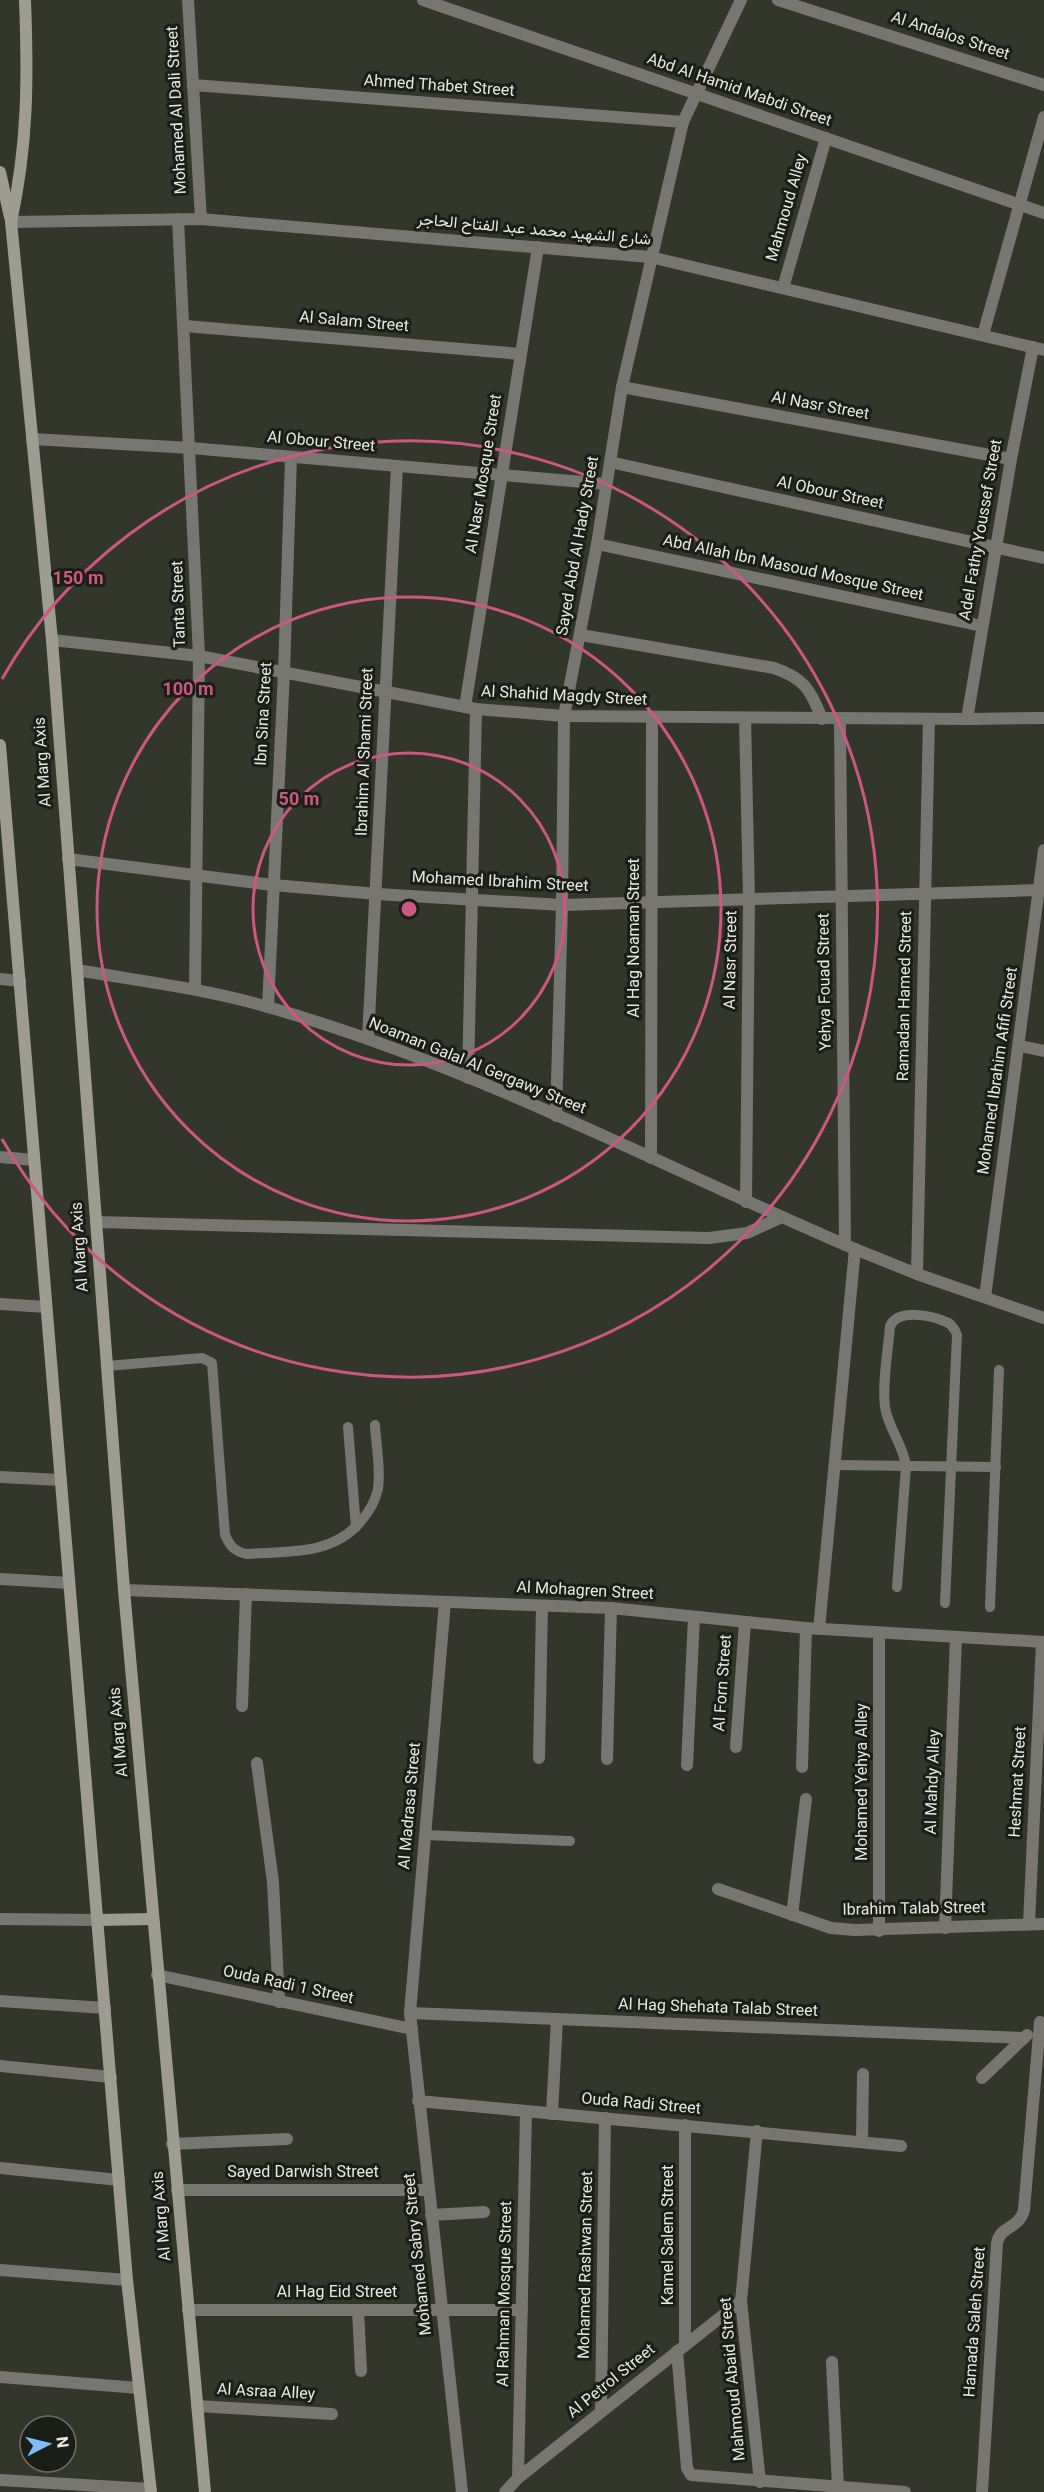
<svg xmlns="http://www.w3.org/2000/svg" width="1044" height="2492" viewBox="0 0 1044 2492" font-family="Georgia,Vazirmatn,serif">
<style>
.lines{fill:none;stroke-linecap:round;stroke-linejoin:round}
.lane{stroke:#787670;stroke-width:10}
.street{stroke:#787670;stroke-width:12}
.secondary{stroke:#9e9b91;stroke-width:12}
.ring{fill:none;stroke:#cd5783;stroke-width:3}
.labels{text-anchor:middle;dominant-baseline:central;stroke-width:6;stroke-linejoin:round;paint-order:stroke}
.street-label{font-size:16px;fill:#e7e9e1;stroke:#1b1d17}
.centre{fill:#cd5783;stroke:#1b1d17;stroke-width:3}
.ring-label{font-size:18px;text-anchor:middle;font-weight:bold;fill:#cd5783;stroke:#1b1d17;stroke-width:6;stroke-linejoin:round;paint-order:stroke}
</style>
<rect width="100%" height="100%" fill="#33362a"/>
<g class="lines">
<g class="lane">
<path d="M107,1366L202,1358L212,1363L225,1535C230,1546 234,1551 246,1554C288,1551 332,1556 361,1521C369,1512 375,1502 378,1489C381,1469 376,1445 375,1425"/>
<path d="M348,1427L356,1527"/>
<path d="M834,1465L996,1467"/>
<path d="M897,1587L906,1466C903,1444 888,1428 885,1407C882,1382 888,1352 890,1326C898,1309 929,1315 944,1321C951,1323 955,1329 957,1335L945,1603"/>
<path d="M990,1607L999,1370"/>
<path d="M425,1835L570,1841"/>
</g>
<g class="street">
<path d="M188,0L201,219"/>
<path d="M423,0L1044,213"/>
<path d="M778,0L1044,85"/>
<path d="M193,85L683,122"/>
<path d="M178,219L199,656L195,989"/>
<path d="M11,222L201,219L650,257L1044,350"/>
<path d="M783,288L826,138"/>
<path d="M185,326L521,354"/>
<path d="M983,335L1044,117"/>
<path d="M622,387L1011,459"/>
<path d="M32,439L191,448L606,484"/>
<path d="M610,462L1044,558"/>
<path d="M597,544L982,626"/>
<path d="M581,635L774,668C804,678 811,690 822,719"/>
<path d="M52,640L199,656L476,709L564,716L967,719L1044,718"/>
<path d="M465,707L538,247"/>
<path d="M745,718L749,899L746,1202"/>
<path d="M840,719L845,1245"/>
<path d="M967,719L1011,459L1033,347"/>
<path d="M68,859L273,885L377,894L562,905L1039,890"/>
<path d="M77,970C141,981 206,989 268,1007C472,1065 661,1166 855,1249L917,1274L1044,1318"/>
<path d="M0,979L20,981"/>
<path d="M268,1007L284,672L291,458"/>
<path d="M368,1039L397,466"/>
<path d="M1020,1046L1044,1051"/>
<path d="M468,1078L476,709"/>
<path d="M556,1116L562,905L564,716L597,544L622,387L683,122L741,0"/>
<path d="M0,1157L34,1160"/>
<path d="M651,1158L652,718"/>
<path d="M96,1222L709,1238L747,1233L782,1217"/>
<path d="M917,1274L929,719"/>
<path d="M985,1297L1044,850"/>
<path d="M0,1304L46,1307"/>
<path d="M0,1477L61,1480"/>
<path d="M0,1579L69,1583"/>
<path d="M124,1590L611,1608L806,1628L1044,1642"/>
<path d="M445,1602L410,2013L462,2492"/>
<path d="M819,1629L855,1249"/>
<path d="M242,1706L246,1594"/>
<path d="M736,1747L745,1622"/>
<path d="M539,1758L542,1606"/>
<path d="M607,1759L611,1608"/>
<path d="M257,1763L273,1882L279,2002"/>
<path d="M687,1765L694,1617"/>
<path d="M802,1767L806,1628"/>
<path d="M718,1889L831,1928L855,1930L1044,1924"/>
<path d="M792,1915L806,1799"/>
<path d="M0,1919L98,1920"/>
<path d="M1029,1924L1042,1642"/>
<path d="M945,1928L956,1637"/>
<path d="M879,1931V1633"/>
<path d="M157,1975L412,2029"/>
<path d="M0,2001L105,2008"/>
<path d="M410,2013L1024,2038"/>
<path d="M0,2066L111,2077"/>
<path d="M982,2078L1027,2035"/>
<path d="M418,2101L901,2146"/>
<path d="M552,2114L557,2019"/>
<path d="M757,2131L741,2301L760,2482"/>
<path d="M862,2141L863,2074"/>
<path d="M172,2144L287,2139"/>
<path d="M0,2168L119,2180"/>
<path d="M177,2190H429"/>
<path d="M431,2215L484,2212"/>
<path d="M0,2270L127,2280"/>
<path d="M188,2310H522"/>
<path d="M358,2310L361,2371"/>
<path d="M685,2345V2125"/>
<path d="M677,2351L687,2468L691,2475L905,2492"/>
<path d="M832,2362L838,2487"/>
<path d="M0,2377L139,2388"/>
<path d="M197,2406L332,2414"/>
<path d="M601,2411L605,2118"/>
<path d="M518,2478L526,2112"/>
<path d="M0,2480L150,2489"/>
<path d="M505,2492L518,2478L741,2301"/>
<path d="M982,2492L997,2243C1000,2226 1019,2229 1024,2210L1040,2022"/>
</g>
<g class="secondary">
<path d="M25,0C28,78 28,144 11,222L52,640L124,1590L205,2492"/>
<path d="M0,172L10,217"/>
<path d="M0,745L127,2280L151,2492"/>
<path d="M98,1920L152,1919"/>
</g>
</g>
<g class="ring">
<circle cx="409" cy="909" r="156"/>
<circle cx="409" cy="909" r="312"/>
<path d="M2 679A468 468 0 1 1 2 1139"/>
</g>
<g class="labels">
<g class="street-label">
<text transform="translate(950 37) rotate(18)">Al Andalos Street</text>
<text transform="translate(439 87) rotate(4)">Ahmed Thabet Street</text>
<text transform="translate(739 91) rotate(19)">Abd Al Hamid Mabdi Street</text>
<text transform="translate(178 110) rotate(-93)">Mohamed Al Dali Street</text>
<text transform="translate(788 208) rotate(-74)">Mahmoud Alley</text>
<text transform="translate(534 231) rotate(5)">شارع الشهيد محمد عبد الفتاح الحاجر</text>
<text transform="translate(354 323) rotate(5)">Al Salam Street</text>
<text transform="translate(820 407) rotate(10)">Al Nasr Street</text>
<text transform="translate(321 443) rotate(5)">Al Obour Street</text>
<text transform="translate(485 474) rotate(-81)">Al Nasr Mosque Street</text>
<text transform="translate(830 494) rotate(12)">Al Obour Street</text>
<text transform="translate(982 530) rotate(-80)">Adel Fathy Youssef Street</text>
<text transform="translate(579 546) rotate(-80)">Sayed Abd Al Hady Street</text>
<text transform="translate(793 569) rotate(12)">Abd Allah Ibn Masoud Mosque Street</text>
<text transform="translate(180 604) rotate(-92)">Tanta Street</text>
<text transform="translate(564 697) rotate(3)">Al Shahid Magdy Street</text>
<text transform="translate(265 714) rotate(-87)">Ibn Sina Street</text>
<text transform="translate(366 752) rotate(-88)">Ibrahim Al Shami Street</text>
<text transform="translate(44 762) rotate(-94)">Al Marg Axis</text>
<text transform="translate(500 883) rotate(3)">Mohamed Ibrahim Street</text>
<text transform="translate(635 938) rotate(-90)">Al Hag Noaman Street</text>
<text transform="translate(732 960) rotate(-89)">Al Nasr Street</text>
<text transform="translate(826 982) rotate(-91)">Yehya Fouad Street</text>
<text transform="translate(906 996) rotate(-89)">Ramadan Hamed Street</text>
<text transform="translate(477 1067) rotate(22)">Noaman Galal Al Gergawy Street</text>
<text transform="translate(999 1071) rotate(-82)">Mohamed Ibrahim Afifi Street</text>
<text transform="translate(81 1247) rotate(-94)">Al Marg Axis</text>
<text transform="translate(585 1592) rotate(3)">Al Mohagren Street</text>
<text transform="translate(724 1683) rotate(-86)">Al Forn Street</text>
<text transform="translate(120 1732) rotate(-95)">Al Marg Axis</text>
<text transform="translate(863 1782) rotate(-90)">Mohamed Yehya Alley</text>
<text transform="translate(934 1782) rotate(-88)">Al Mahdy Alley</text>
<text transform="translate(1019 1782) rotate(-87)">Heshmat Street</text>
<text transform="translate(411 1806) rotate(-85)">Al Madrasa Street</text>
<text transform="translate(914 1910) rotate(-1)">Ibrahim Talab Street</text>
<text transform="translate(288 1986) rotate(12)">Ouda Radi 1 Street</text>
<text transform="translate(718 2009) rotate(2)">Al Hag Shehata Talab Street</text>
<text transform="translate(641 2105) rotate(5)">Ouda Radi Street</text>
<text x="303" y="2173">Sayed Darwish Street</text>
<text transform="translate(163 2216) rotate(-95)">Al Marg Axis</text>
<text transform="translate(669 2235) rotate(-90)">Kamel Salem Street</text>
<text transform="translate(419 2254) rotate(-96)">Mohamed Sabry Street</text>
<text transform="translate(587 2265) rotate(-89)">Mohamed Rashwan Street</text>
<text x="337" y="2293">Al Hag Eid Street</text>
<text transform="translate(506 2294) rotate(-89)">Al Rahman Mosque Street</text>
<text transform="translate(976 2322) rotate(-86)">Hamada Saleh Street</text>
<text transform="translate(734 2379) rotate(-95)">Mahmoud Abaid Street</text>
<text transform="translate(612 2382) rotate(-39)">Al Petrol Street</text>
<text transform="translate(266 2393) rotate(3)">Al Asraa Alley</text>
</g>
</g>
<circle cx="409" cy="909" r="9" class="centre"/>
<g class="ring-label">
<text x="78" y="584">150 m</text>
<text x="188" y="695">100 m</text>
<text x="299" y="805">50 m</text>
</g>
<g transform="translate(48 2444) rotate(83)"><circle r="28" fill="#1b1d17" stroke="#6d6f68" stroke-width="1.5"/>
<path d="M0-4.5L10 22L0 15L-10 22Z" fill="#7dbef9"/>
<text y="-9" font-size="16" font-weight="bold" text-anchor="middle" fill="#e7e9e1">N</text>
</g>
</svg>
